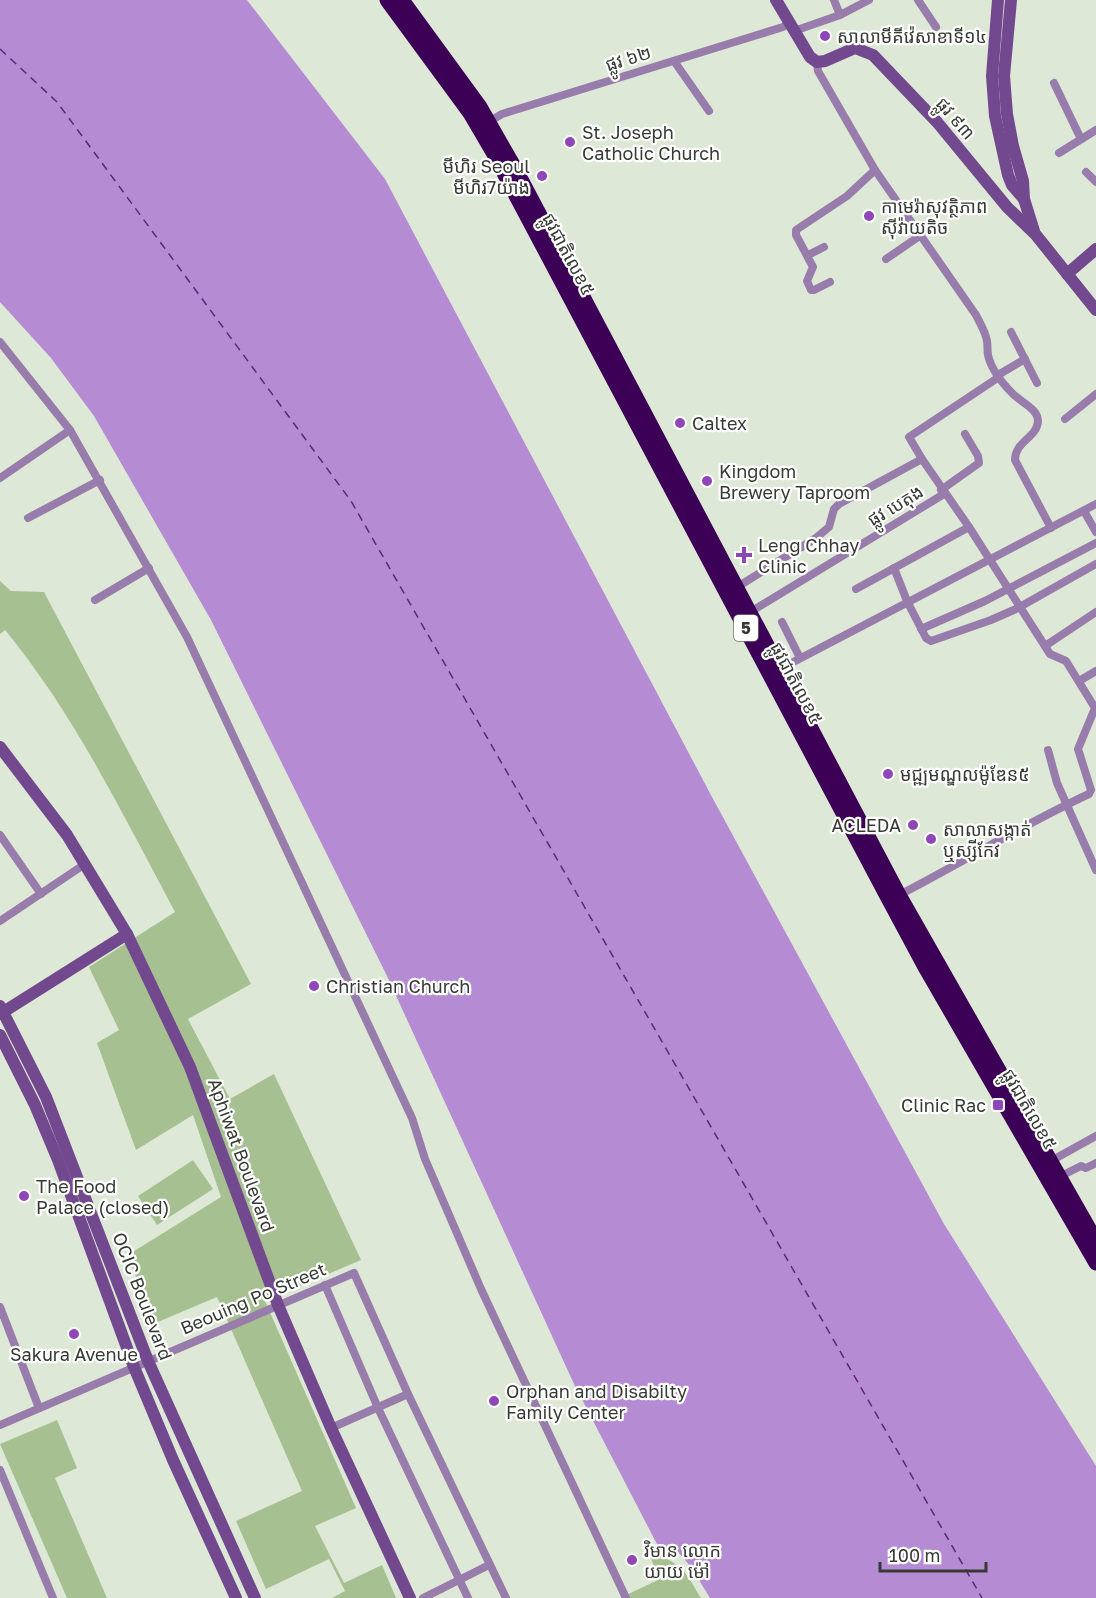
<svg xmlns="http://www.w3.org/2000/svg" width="1096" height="1598" viewBox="0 0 1096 1598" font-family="'Golos Text','Noto Sans Khmer',sans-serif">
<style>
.green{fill:#a7c091}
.water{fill:#b58cd3}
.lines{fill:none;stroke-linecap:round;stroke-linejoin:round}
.ferry{stroke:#5c267b;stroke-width:1.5;stroke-dasharray:8 6;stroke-linecap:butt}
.street{stroke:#977cac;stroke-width:8}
.secondary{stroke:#72488e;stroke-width:12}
.highway{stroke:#3c0157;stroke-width:15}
.poi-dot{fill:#8e46b9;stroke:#fff;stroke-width:2}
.labels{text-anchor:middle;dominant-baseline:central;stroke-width:4.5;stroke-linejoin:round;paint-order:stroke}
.shield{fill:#fff;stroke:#727570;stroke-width:1.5}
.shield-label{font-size:16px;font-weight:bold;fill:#363a33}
.poi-label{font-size:18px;fill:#363a33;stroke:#fff;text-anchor:start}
.street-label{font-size:18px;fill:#363a33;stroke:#fff}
</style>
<rect width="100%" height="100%" fill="#dee8d6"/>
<g class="green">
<path d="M0,581L11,591L44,592L251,984L188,1019L230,1099L274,1074L361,1260L265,1301L356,1508L315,1526L344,1583L382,1565L396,1598H332L345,1591L329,1559L266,1589L236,1521L302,1491L217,1297L153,1324L128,1255L221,1197L193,1115L136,1150L97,1043L119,1030L89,967L175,912C123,815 75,715 5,630L0,634Z"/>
<path d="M193,1160L213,1189L157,1225L138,1196Z"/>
<path d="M57,1420L77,1468L55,1478L107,1598H67L0,1444Z"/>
<path d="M660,1556C684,1565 688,1577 701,1598H620L660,1579L651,1559Z"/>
</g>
<path class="water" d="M0,0H247L385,179L712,797L944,1224L1096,1466V1598H710L691,1567L678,1552L660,1550L574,1384L387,976L211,620L94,416L51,358L0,302Z"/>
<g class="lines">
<path class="ferry" d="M0,49L57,102L351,501L982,1598"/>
<g class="street">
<path d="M834,0L840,15"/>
<path d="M918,0L936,27"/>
<path d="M794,31L840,15L869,0"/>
<path d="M674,61L709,111"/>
<path d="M817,62L818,71L875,170L976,315C980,323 986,333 987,341C988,346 987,351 988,355C991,369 1003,384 1013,394C1021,402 1038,409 1038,421C1037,438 1015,441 1015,460L1051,528"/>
<path d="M1054,83L1081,139"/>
<path d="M485,124L502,114L783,27L789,23"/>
<path d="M1059,153L1096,130"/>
<path d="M1086,172L1096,182"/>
<path d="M808,255L824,247"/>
<path d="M886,259L921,235"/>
<path d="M830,282L814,290H811L807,281L813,267L796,235V230L847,196L875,170"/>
<path d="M1011,332L1037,383"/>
<path d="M0,342L70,430L187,637L412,1118L425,1159L481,1289L626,1598"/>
<path d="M998,375L1025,359"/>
<path d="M1065,419L1096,394"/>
<path d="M0,478L70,430"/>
<path d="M941,490L979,463L978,456L965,434"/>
<path d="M1084,511L1096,532"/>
<path d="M28,518L100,480"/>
<path d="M894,568L907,601L926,638L931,641L991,620L1016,609L1096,564"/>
<path d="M734,589L816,538L829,527L834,509L839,504L922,459"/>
<path d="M856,589L969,527"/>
<path d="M95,600L149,568"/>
<path d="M747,614L944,494"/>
<path d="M782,622L800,658"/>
<path d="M921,629L985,601L1096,543"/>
<path d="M1045,646L1096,612"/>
<path d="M778,670L1096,504"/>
<path d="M1079,681L1096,671"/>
<path d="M1048,750L1057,783L1096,870"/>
<path d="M0,835L41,894"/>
<path d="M899,895C963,862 1024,824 1089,794L1091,790L1078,749L1095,708L1066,661L1050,654L969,527L922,459L909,437L999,377"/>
<path d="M0,921L85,864"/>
<path d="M1049,1162L1096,1136"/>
<path d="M1059,1177L1081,1166L1086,1168L1096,1163"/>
<path d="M325,1285L378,1408L468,1598"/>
<path d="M0,1307L39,1408"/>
<path d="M0,1425L354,1273L408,1394L506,1598"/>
<path d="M331,1428L408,1394"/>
<path d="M0,1470L53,1598"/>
<path d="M423,1598L489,1565"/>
</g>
<g class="secondary">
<path d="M776,0L810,57L817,62L825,61L855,48L873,55L937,122L1007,207L1036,235L1096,310"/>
<path d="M998,0L992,76L995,116L1008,175L1012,185L1024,199"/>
<path d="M1011,0L1004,76L1007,114L1013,146L1023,181L1024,199L1034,231"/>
<path d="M1067,274L1096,249"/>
<path d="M0,747L67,835L127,934L190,1067L278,1305L331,1428L410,1598"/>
<path d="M0,1006L46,1097L148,1361L255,1598"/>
<path d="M0,1014L127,934"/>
<path d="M0,1035L35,1105L58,1160L134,1367L173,1460L236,1598"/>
</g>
<g class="highway">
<path d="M387,0L470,113L494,154L888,898L925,967L1096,1263"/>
<path d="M402,0L480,107L516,170L899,895L1096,1241"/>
</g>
</g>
<g class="poi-dot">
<circle cx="825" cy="36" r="6"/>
<circle cx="570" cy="142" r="6"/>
<circle cx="542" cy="176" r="6"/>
<circle cx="869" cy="216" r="6"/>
<circle cx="680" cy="423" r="6"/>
<circle cx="707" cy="481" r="6"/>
<path d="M741 546h6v6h6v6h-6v6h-6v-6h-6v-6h6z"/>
<circle cx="888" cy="774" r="6"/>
<circle cx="913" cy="825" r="6"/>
<circle cx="931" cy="839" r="6"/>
<circle cx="314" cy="986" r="6"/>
<rect x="992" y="1099" width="12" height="12" rx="3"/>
<circle cx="24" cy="1196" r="6"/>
<circle cx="74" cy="1334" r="6"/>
<circle cx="494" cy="1401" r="6"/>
<circle cx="632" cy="1560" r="6"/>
</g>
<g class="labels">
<rect class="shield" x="734" y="615" width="24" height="26" rx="4.5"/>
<g class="shield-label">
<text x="746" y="628">5</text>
</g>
<g class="poi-label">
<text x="837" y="36">សាលាមីគីវ៉េសាខាទី១៤</text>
<text x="582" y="132">St. Joseph<tspan x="582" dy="21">Catholic Church</tspan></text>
<text x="530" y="166" text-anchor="end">មីហិរ Seoul<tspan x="530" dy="21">មីហិរ7យ៉ាង</tspan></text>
<text x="881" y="206">កាមេរ៉ាសុវត្ថិភាព<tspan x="881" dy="21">ស៊ីវ៉ាយតិច</tspan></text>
<text x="692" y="423">Caltex</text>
<text x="719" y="471">Kingdom<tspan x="719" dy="21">Brewery Taproom</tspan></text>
<text x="758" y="545">Leng Chhay<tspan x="758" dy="21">Clinic</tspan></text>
<text x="900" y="774">មជ្ឍមណ្ឌលម៉ូឌែន៥</text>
<text x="901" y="825" text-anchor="end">ACLEDA</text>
<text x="943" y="829">សាលាសង្កាត់<tspan x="943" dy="21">ឬស្សីកែវ</tspan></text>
<text x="326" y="986">Christian Church</text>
<text x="986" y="1105" text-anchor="end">Clinic Rac</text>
<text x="36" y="1186">The Food<tspan x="36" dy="21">Palace (closed)</tspan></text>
<text x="74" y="1354" text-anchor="middle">Sakura Avenue</text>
<text x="506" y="1391">Orphan and Disabilty<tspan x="506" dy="21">Family Center</tspan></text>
<text x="644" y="1550">វិមាន លោក<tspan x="644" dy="21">យាយ ម៉ៅ</tspan></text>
</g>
<g class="street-label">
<text transform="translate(628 58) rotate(-17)">ផ្លូវ ៦២</text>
<text transform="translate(956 118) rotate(49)">ផ្លូវ ៩៣</text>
<text transform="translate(569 254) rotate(62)">ផ្លូវជាតិលេខ៥</text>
<text transform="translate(895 505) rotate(-31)">ផ្លូវ បេតុង</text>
<text transform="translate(797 683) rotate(62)">ផ្លូវជាតិលេខ៥</text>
<text transform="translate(1030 1109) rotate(60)">ផ្លូវជាតិលេខ៥</text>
<text transform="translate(242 1155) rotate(70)">Aphiwat Boulevard</text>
<text transform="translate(143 1296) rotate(69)">OCIC Boulevard</text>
<text transform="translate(253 1298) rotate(-23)">Beouing Po Street</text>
</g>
</g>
<path d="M880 1562v9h106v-9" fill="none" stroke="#363a33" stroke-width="3"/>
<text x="889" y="1562" font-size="18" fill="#363a33" stroke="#ffffff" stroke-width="4.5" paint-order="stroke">100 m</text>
</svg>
